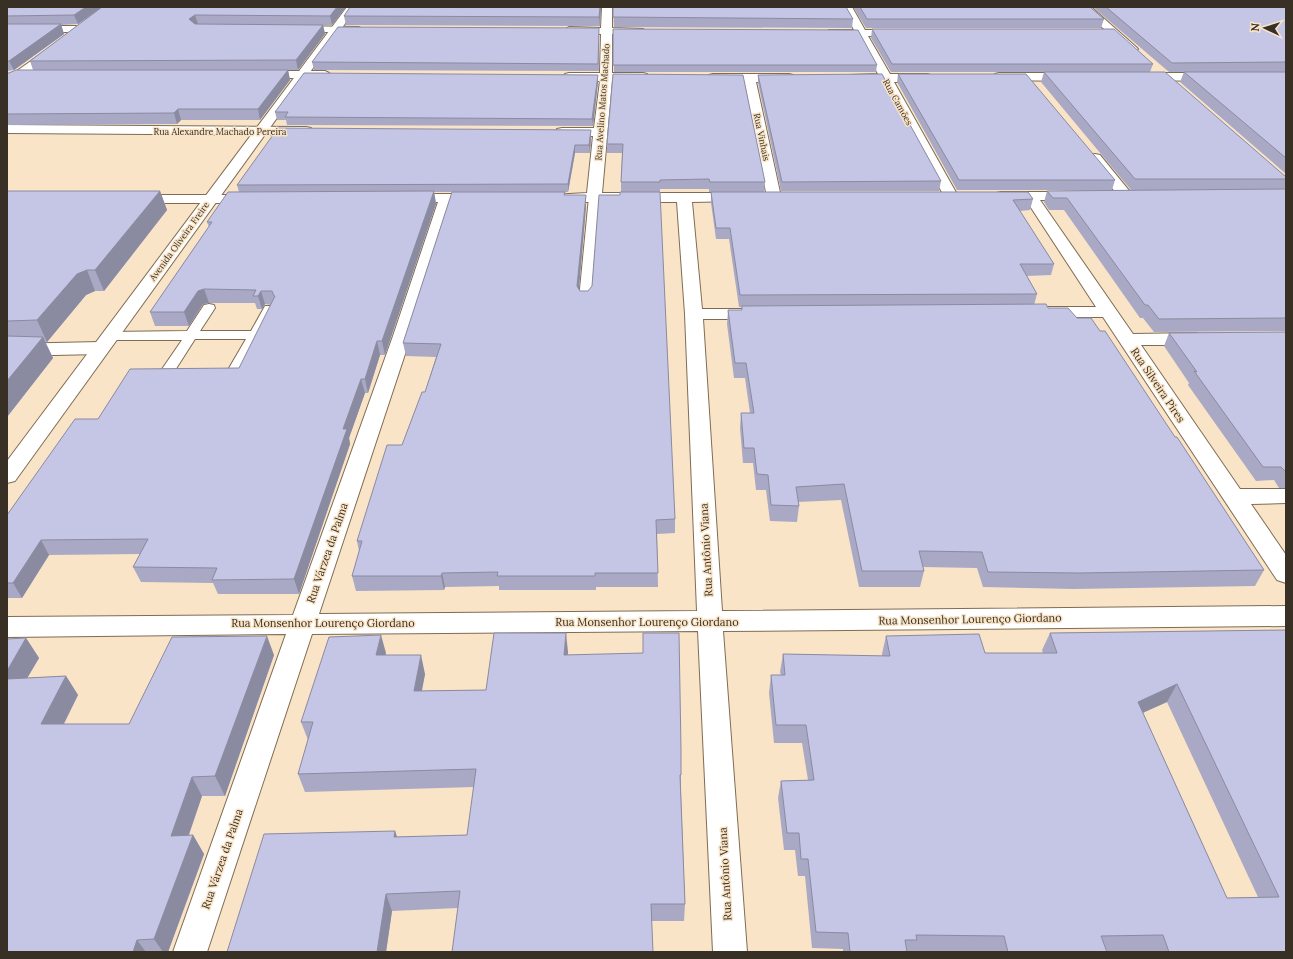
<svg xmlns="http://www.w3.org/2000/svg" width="1293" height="959" viewBox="0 0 1293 959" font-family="Lora,serif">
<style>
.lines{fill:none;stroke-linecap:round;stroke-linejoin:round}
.service-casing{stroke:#7f6c53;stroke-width:2}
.minor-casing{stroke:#7f6c53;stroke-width:2}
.tertiary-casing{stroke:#7f6c53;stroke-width:2}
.service{fill:#fff;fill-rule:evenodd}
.minor{fill:#fff;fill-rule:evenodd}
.tertiary{fill:#fff;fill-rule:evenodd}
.wall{fill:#a9a9c5;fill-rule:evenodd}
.shaded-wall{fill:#8a8aa0}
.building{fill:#c5c5e5;stroke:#8a8aa0;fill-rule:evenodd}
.labels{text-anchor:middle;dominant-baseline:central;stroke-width:3;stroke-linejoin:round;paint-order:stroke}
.far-street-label{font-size:9px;fill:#383025;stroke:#f9e4c7}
.street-label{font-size:11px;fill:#383025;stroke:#f9e4c7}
</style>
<rect width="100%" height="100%" fill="#f9e4c7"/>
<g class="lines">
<g class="service-casing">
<g id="service">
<path d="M594,194L599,197L591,299L589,302H581L579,299L589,197Z"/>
<path d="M209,304L214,305L215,308L200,331H251L265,306H275L276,309L237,378L232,379L227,378L225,375L246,339H195L172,375L167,376L162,375L160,372L182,340H109L104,339L102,336L104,333L109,332L187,331L204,305Z"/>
</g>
</g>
<g class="minor-casing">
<g id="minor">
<path d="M602,7H612V28L643,29L648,32L643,35L612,34V73H643L647,74L649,77L647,80L643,81H612L602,193H741L746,194L748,197L746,200L741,201L692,202L702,309H757L763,310L766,314L763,318L757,319H703L722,611L1286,606V626L723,631L747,952H713L698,631L312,634L207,952H173L286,634L7,637V617L293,615L393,336L438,202H405L400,201L398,198L400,195L405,194H481L486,195L488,198L486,201L453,202L411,336L319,614L697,611L685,314L677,202H557L552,201L550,198L552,195L587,193L593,136H562L557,135L555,132L557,129L562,128H594L600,81H569L565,80L563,77L565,74L569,73H600L601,34L569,33L564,30L569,27L601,28Z"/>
<path d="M842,7H852L865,30H901L906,33L901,36H868L890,74H927L931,75L933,78L931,81L927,82H894L958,196L956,199L951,200L946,199L944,196L882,82H855L851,81L849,78L851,75L878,74L858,36H829L824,33L829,30H854Z"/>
<path d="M1080,7H1091L1136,47L1138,49L1136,51H1128Z"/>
<path d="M7,26H81L86,29L81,32H7Z"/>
<path d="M293,26L359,27L364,30L359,33L289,31L288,29L289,27Z"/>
<path d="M56,45L62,48L60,50L11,87L7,88V78L52,46Z"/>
<path d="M259,71H325L329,73L331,75L329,77L325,79L255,77L253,75L255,73Z"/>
<path d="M999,73H1073L1077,74L1079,77L1077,80L1073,81L995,80L993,77L995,74Z"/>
<path d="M1141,73H1211L1215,74L1217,77L1215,80L1211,81L1137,80L1135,77L1137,74Z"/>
<path d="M713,74H789L793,75L795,78L793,81L789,82H756L781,197L779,200L774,201L769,200L767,197L744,82L709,81L707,78L709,75Z"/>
<path d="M7,125L306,127L311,128L313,131L311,134L306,135L7,133Z"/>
<path d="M1095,154L1100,155L1131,193L1133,196L1131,199L1126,200L1121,199L1090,161L1088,158L1090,155Z"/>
<path d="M1001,192H1075L1080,193L1082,196L1080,199L1075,200H1040L1133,334L1196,333L1203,335L1205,339L1203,343L1196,345H1141L1240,489H1286V503L1251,504L1286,555V583L1277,580L1103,317H1041L1035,316L1032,312L1035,308L1041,307H1096L1026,200L996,199L994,196L996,193Z"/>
<path d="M133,195H253L258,196L260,199L258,202L253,203H133L128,202L126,199L128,196Z"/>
<path d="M100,342L107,344L109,348L107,352L100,354L7,356V344Z"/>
</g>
</g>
<g class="tertiary-casing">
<path id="tertiary" d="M347,7H357L15,481L7,483V461Z"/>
</g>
<use href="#service" class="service"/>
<use href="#minor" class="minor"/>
<use href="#tertiary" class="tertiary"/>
</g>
<g class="wall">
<path d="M7,7H346L332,25H323L325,34L298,70H50H288L290,80L260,120H181L177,124L7,125V73H9L33,70L30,61L98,10L78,24L61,25L64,34L14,70L7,71Z"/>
<path d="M350,7H601L600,26L346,25L344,16Z"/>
<path d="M613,7L853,19L852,28L614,27Z"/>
<path d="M853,7H1090L1104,19L1101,28H866Z"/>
<path d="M1093,7H1286V72H1169Z"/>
<path d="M613,29L877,65L876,72H614Z"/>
<path d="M872,29L1153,64L1150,72L1286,177V331L1154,332L1143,318H1140L1064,210H1049L1044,202L1047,191L1094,190H957L897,82L898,74L1115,180L1112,190H1131L1041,82L1044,72H891L871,38Z"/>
<path d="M599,35V71L314,70L312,62Z"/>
<path d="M1184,72H1286V174L1180,82Z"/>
<path d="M613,74L765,182L764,192H709V189H660V192H621V182L622,153H607V144Z"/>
<path d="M758,75L941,181L939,191H781L758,83Z"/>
<path d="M598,82L593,126L287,125L286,120H277L275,112Z"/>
<path d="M591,137L590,153H575L568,192H542H565V195H586V207L579,288L675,519V533L657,534L658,587H596V590H499V586L445,587L444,590L356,591L352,576L359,551L357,541L402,445L425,392L436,357L406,356L403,343L452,192H434L436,204L385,355H380L368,393H365L349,438L350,444L299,594H218L213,583L141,582L133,567L140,554L49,555L22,598H7V515L98,419L239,368L271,305L265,304L262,309H257L255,303H209L203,304L189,326H155L150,312L209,227L207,222L239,192L237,185Z"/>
<path d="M7,191H160L167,210L104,291H95L86,295L47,342H45L53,358L7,417Z"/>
<path d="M711,192L1033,199L1030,210L1020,211L1054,264L1051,275L1027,276L1037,294L1034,305L1048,308L1175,437L1264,570L1255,586L1073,589L983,587L977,568L923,567L924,571L920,587H859L841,500L798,502L799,506L797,522L770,521L766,490H756L753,463H743L740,428L741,413H750L745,378H734L727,324L728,310H742V307H739L729,239H716L711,203Z"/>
<path d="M1286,332V488H1279L1274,480L1256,481L1188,385L1189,383L1164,346L1169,333Z"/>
<path d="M1286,630V952H1151V951L1107,952L913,951L912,952H843V949L812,948L805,876H798L795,850H784L778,798L781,781L808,780L802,743H774L769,693L771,675H781L780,672L783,654L882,656V654L886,636L985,653H1043L1042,650L1050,633ZM1167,702L1258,897L1227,898L1143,713Z"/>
<path d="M26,638L39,658L27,678L66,676L78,695L64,724H129L274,655L225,796H202L189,835H193L204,854L168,952H7Z"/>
<path d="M568,652L567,655L681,775V793L685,904L684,921H652L458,908L392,911L386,952H227L395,831L397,837L467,835L474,787L305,792L298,774L308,740L301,722L386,653L385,655L425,674L422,691L486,690Z"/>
</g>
<g class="shaded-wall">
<path d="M86,7H102L78,24L74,15Z"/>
<path d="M337,7H346L332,25L330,16Z"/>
<path d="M600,7H601L600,26L599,17Z"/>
<path d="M195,15L198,24L192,28L189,19Z"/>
<path d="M61,24L64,34L14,70L9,61Z"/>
<path d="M323,25L325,34L298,70L296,60Z"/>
<path d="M288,70L290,80L260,120L258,109Z"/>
<path d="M598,75V82L593,126L592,119Z"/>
<path d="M178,109L181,120L177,124L174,113Z"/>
<path d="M591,130V137L590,153L589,145Z"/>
<path d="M575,145V153L568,192V184Z"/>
<path d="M160,191L167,210L104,291L95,270Z"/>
<path d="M434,191L436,204L385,355L382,341Z"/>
<path d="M586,195V207L578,299L577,286Z"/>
<path d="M87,270L95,291L86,295L47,342L37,320L77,274Z"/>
<path d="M204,289L209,303L203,304L189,326L184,312L198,291Z"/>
<path d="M261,291L265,304L262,309L258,296Z"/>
<path d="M43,337L53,358L7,417V381Z"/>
<path d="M377,341L380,355L368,393L365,379Z"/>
<path d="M361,379L365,393L349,438L350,444L299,594L294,579L343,429Z"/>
<path d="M41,540L49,555L22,598L13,583Z"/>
<path d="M442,573L445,587L444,590L441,576Z"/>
<path d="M566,633L568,652L566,674L564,655Z"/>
<path d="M381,635L386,653L381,674L376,655Z"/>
<path d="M267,636L274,655L225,796L215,776Z"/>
<path d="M26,638L39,658L15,699L7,688V671Z"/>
<path d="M421,655L425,674L418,709L414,691Z"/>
<path d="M66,676L78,695L54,743L41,724Z"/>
<path d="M1177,684L1167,702L1128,719L1138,702Z"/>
<path d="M192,777L202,796L182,854L171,836Z"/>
<path d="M395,831L401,849L394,837Z"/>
<path d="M193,835L204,854L168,952H163L154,939Z"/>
<path d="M386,894L392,911L386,952H377Z"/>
<path d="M137,940L146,952H133Z"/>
</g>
<g class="building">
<path d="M7,7H86L74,15L7,16Z"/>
<path d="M102,7H337L330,16L195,15L189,19L195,24L323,25L296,60L30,61Z"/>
<path d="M350,7H600L599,17L344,16Z"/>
<path d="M613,7H846L853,19L613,17Z"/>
<path d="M860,7H1090L1104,19H867Z"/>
<path d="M1106,7H1286V62L1172,63Z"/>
<path d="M7,24H61L9,61H7Z"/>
<path d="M338,27L599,28L598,64L312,62Z"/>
<path d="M613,29L858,30L877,65H613Z"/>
<path d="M872,29H1114L1153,64H892Z"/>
<path d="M16,70H288L258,109H178L174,113L7,114V73H9Z"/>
<path d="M1044,72H1165L1286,177V179H1135Z"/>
<path d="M1184,72H1286V158Z"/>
<path d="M304,73L598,75L592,119L285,117L288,112H275Z"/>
<path d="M613,74L743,75L765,182H710L709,179L660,180V182H621L623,144H607Z"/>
<path d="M882,74L941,181L782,182L758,75Z"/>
<path d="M898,74H1026L1115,180H959Z"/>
<path d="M278,128L591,130L589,145H575L568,184L237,185Z"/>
<path d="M1286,189V318L1159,319L1148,305H1145L1067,198H1053L1047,191Z"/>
<path d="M7,191H160L95,270H87L77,274L37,320L7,321Z"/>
<path d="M434,191L382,341H377L365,379H361L343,429H347L294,579L212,580L217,568L133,567L148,539L41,540L13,583H7V515L75,419H98L130,369L239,368L275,296H274L272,291H261L258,296H253L256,290L204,289L198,291L184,312H150L212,222H207L228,192Z"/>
<path d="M452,192H565L564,195H586L577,286L580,291H588L592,286L599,195H620V192H660L675,519L656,520L658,573H595V576H497L498,572L442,573L441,576H352L362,541H357L387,445H402L422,392H425L441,344L403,343Z"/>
<path d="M711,192H1028L1033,199L1013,200L1054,264H1020L1037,294L740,295L730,228H716Z"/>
<path d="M1046,304L1048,308H1068L1077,318H1091L1100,331H1105L1175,437H1177L1264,570L1080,573L988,572L982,552L919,551L924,571H862L844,484L796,487L799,506L771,505L768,475L757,474L754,448H744L741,413H754L746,363H735L728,310H742V306Z"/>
<path d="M1286,332V472L1281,467H1263L1194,371L1197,372L1169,333Z"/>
<path d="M7,336L43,337L7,381Z"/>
<path d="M1286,630V952H1169L1163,935L1101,936L1107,952H1008L1004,936L916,935L917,940H905L907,952H850L848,933L816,932L808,859H801L799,833H787L781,781L814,780L806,725H776L771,675H785L783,654L890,656L886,636L979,634L985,653H1057L1050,633ZM1177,684L1279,897L1227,898L1138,702Z"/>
<path d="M494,633H566L564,655L643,653V633H679L681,750V775H680L685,904H651L653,952H452L460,891L386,894L377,952H227L264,834L395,831L394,837L467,835L476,769L298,774L313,722H301L329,637L381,635L376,655H421L414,691L486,690Z"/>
<path d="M267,636L215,776L192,777L171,836L193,835L154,939L137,940L133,952H7V679L66,676L41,724H129L172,637Z"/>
<path d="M26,638L7,671V639Z"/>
</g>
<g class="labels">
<g class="far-street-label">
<text transform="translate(602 102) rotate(-86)">Rua Avelino Matos Machado</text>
<text transform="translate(898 102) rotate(61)">Rua Camões</text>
<text x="220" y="131">Rua Alexandre Machado Pereira</text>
<text transform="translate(762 137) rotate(78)">Rua Vinhais</text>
<text transform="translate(179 241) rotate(-54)">Avenida Oliveira Freire</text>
</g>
<g class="street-label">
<text transform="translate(1158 385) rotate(56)">Rua Silveira Pires</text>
<text transform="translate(706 550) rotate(-93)">Rua Antônio Viana</text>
<text transform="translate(327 553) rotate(-71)">Rua Várzea da Palma</text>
<text transform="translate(970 619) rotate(-1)">Rua Monsenhor Lourenço Giordano</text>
<text x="647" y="622">Rua Monsenhor Lourenço Giordano</text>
<text x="323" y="623">Rua Monsenhor Lourenço Giordano</text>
<text transform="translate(222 859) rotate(-71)">Rua Várzea da Palma</text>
<text transform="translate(725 874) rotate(-93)">Rua Antônio Viana</text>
</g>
</g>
<rect width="1293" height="959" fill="none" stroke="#383025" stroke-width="16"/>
<g transform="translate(1265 28) rotate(274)" stroke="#f9e4c7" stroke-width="3" paint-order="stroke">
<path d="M0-3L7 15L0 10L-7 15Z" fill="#383025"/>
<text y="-6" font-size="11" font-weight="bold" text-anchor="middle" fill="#383025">N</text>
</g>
</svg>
